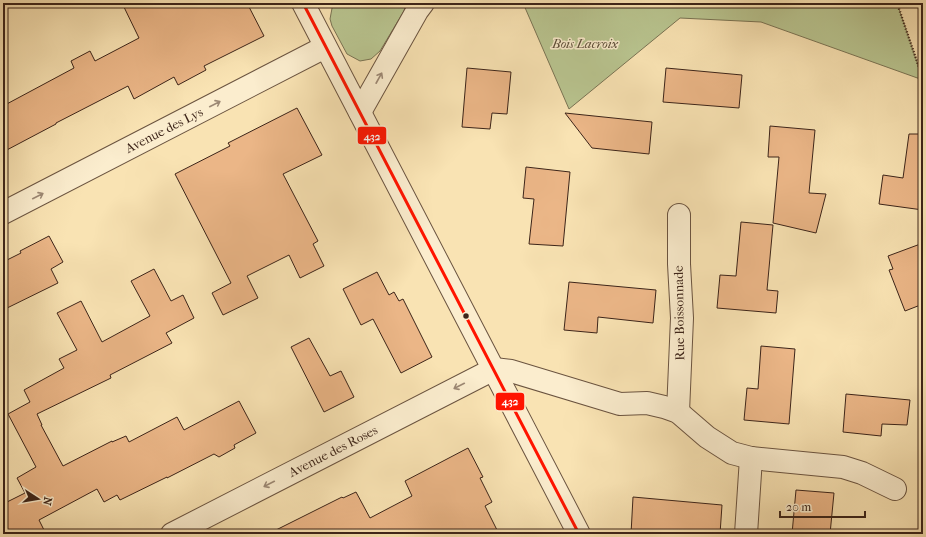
<svg xmlns="http://www.w3.org/2000/svg" width="926" height="537" viewBox="0 0 926 537" font-family="'IM FELL French Canon',serif">
<style>
.green{fill:#b9c590;stroke:#7a7454}
.building{fill:#ebb687;stroke:#3c2419}
.lines{fill:none;stroke-linecap:round;stroke-linejoin:round}
.minor-casing{stroke:#6b5440;stroke-width:24}
.tertiary-casing{stroke:#6b5440;stroke-width:24}
.path{stroke:#3c2419;stroke-width:2.5;stroke-dasharray:1 2;stroke-linecap:butt}
.minor{stroke:#fbedce;stroke-width:22}
.tertiary{stroke:#fbedce;stroke-width:22}
.bus-1-casing{stroke:#fbedce;stroke-width:6}
.bus-1{stroke:#ff1400;stroke-width:3}
.oneway{stroke:#9c8874}
.bus-dot{fill:#3c2419;stroke:#fbedce;stroke-width:1.5}
.labels{text-anchor:middle;dominant-baseline:central;stroke-width:3;stroke-linejoin:round;paint-order:stroke}
.park-label{font-size:13px;font-style:italic;fill:#5b4c37;stroke:#fbedce}
.street-label{font-size:13px;fill:#3c2419;stroke:#fbedce}
.line-badge{stroke:#fbedce;stroke-width:1.5}
.badge-label{font-size:11px;text-anchor:middle;font-weight:bold;fill:#fff}
</style>
<rect width="100%" height="100%" fill="#f9e3b3"/>
<filter id="stains"><feTurbulence type="fractalNoise" baseFrequency=".005" numOctaves="4"/><feColorMatrix values="0 0 0 0 .2 0 0 0 0 .09 0 0 0 0 .02 0 0 0 .5 -.17"/></filter>
<radialGradient id="worn" r=".72"><stop offset=".6" stop-color="#630" stop-opacity="0"/><stop offset="1" stop-color="#630" stop-opacity=".3"/></radialGradient>
<g class="green">
<path d="M333,3H402L405,7L404,11L380,51L371,59L360,61L347,54L332,26L330,19Z"/>
<path d="M523,3H897L923,80L761,22L680,18L569,109Z"/>
</g>
<g class="building">
<path d="M122,3H247L264,36L204,66L206,70L178,85L174,77L134,99L128,86L56,123V124L3,152V106L74,68L71,61L90,51L95,61L139,38Z"/>
<path d="M467,68L511,72L507,114L492,113L490,129L462,127Z"/>
<path d="M666,68L742,75L739,108L663,102Z"/>
<path d="M297,108L322,155L283,174L318,241L313,244L324,266L300,278L289,255L247,276L258,298L223,315L212,293L231,283L175,174L230,146L228,143Z"/>
<path d="M565,113L652,122L649,154L592,148Z"/>
<path d="M770,126L815,130L809,193L826,194L816,233L773,223L779,157H768Z"/>
<path d="M909,134H923V210L879,204L883,175L903,178Z"/>
<path d="M526,167L570,172L563,246L529,244L534,199L523,198Z"/>
<path d="M741,222L773,225L767,290L778,291L776,313L717,308L720,275L736,276Z"/>
<path d="M49,236L63,262L51,269L58,283L3,310V262L21,253L20,251Z"/>
<path d="M923,243V304L905,311L889,270L893,269L888,256Z"/>
<path d="M154,269L171,301L183,295L194,318L166,333L172,343L110,375L111,378L37,414L42,425H41L63,466L112,441V442L126,436L129,442L177,417L184,430L239,401L256,433L234,445L235,448L219,457L214,454L167,478V477L120,500L117,495L104,502L97,489L39,520L46,534H9L3,522V504L25,493L17,478L36,467L8,414L30,402L24,390L64,368L59,359L77,350L57,313L81,301L102,342L150,316L131,281Z"/>
<path d="M377,272L389,295L394,292L399,301L403,299L432,357L401,373L373,319L361,325L343,289Z"/>
<path d="M569,282L656,290L653,323L598,317L597,333L564,330Z"/>
<path d="M309,338L330,376L341,371L354,397L324,412L291,347Z"/>
<path d="M761,346L795,349L789,424L744,420L747,388L758,389Z"/>
<path d="M846,394L910,400L907,425L882,424L881,436L843,432Z"/>
<path d="M468,448L483,477L480,478L492,502L485,506L499,534H268L342,497L343,498L356,492L370,518L412,496L405,481Z"/>
<path d="M796,490L834,493L830,534H792Z"/>
<path d="M633,497L722,505L720,534H631Z"/>
</g>
<g class="lines">
<g class="minor-casing">
<g id="minor">
<path d="M3,213L325,47"/>
<path d="M678,412L682,318L679,264V215"/>
<path d="M172,534L494,369L511,371L620,404L647,403L664,407L678,412L707,437L732,453L751,458L843,467L862,473L895,489"/>
<path d="M746,534L751,458"/>
</g>
</g>
<g class="tertiary-casing">
<g id="tertiary">
<path d="M303,3L579,534"/>
<path d="M360,112L417,11L423,3"/>
</g>
</g>
<path class="path" d="M897,3L923,79"/>
<use href="#minor" class="minor"/>
<use href="#tertiary" class="tertiary"/>
<g class="bus-1-casing">
<path id="bus-1" d="M303,3L579,534"/>
</g>
<use href="#bus-1" class="bus-1"/>
</g>
<defs><path id="oneway-shaft" d="M-6 0H5M1.5-3L5.5 0L1.5 3" fill="none" stroke-width="1.6" stroke-linecap="round" stroke-linejoin="round"/></defs>
<g class="oneway">
<use href="#oneway-shaft" transform="translate(379 78) rotate(-61)"/>
<use href="#oneway-shaft" transform="translate(215 104) rotate(-27)"/>
<use href="#oneway-shaft" transform="translate(38 196) rotate(-27)"/>
<use href="#oneway-shaft" transform="translate(459 386) rotate(153)"/>
<use href="#oneway-shaft" transform="translate(269 484) rotate(153)"/>
</g>
<circle class="bus-dot" cx="466" cy="316" r="3.5"/>
<g class="labels">
<g class="park-label">
<text x="585" y="43">Bois Lacroix</text>
</g>
<g class="street-label">
<text transform="translate(164 130) rotate(-27)">Avenue des Lys</text>
<text transform="translate(679 313) rotate(-91)">Rue Boissonnade</text>
<text transform="translate(333 451) rotate(-27)">Avenue des Roses</text>
</g>
</g>
<g class="line-badge">
<rect x="357" y="126" width="30" height="19" rx="4" fill="#ff1400"/>
<rect x="495" y="392" width="30" height="19" rx="4" fill="#ff1400"/>
</g>
<g class="badge-label">
<text x="372" y="140">432</text>
<text x="510" y="405">432</text>
</g>
<rect width="926" height="537" fill="none" stroke="#f9e3b3" stroke-width="16"/>
<rect x="4" y="4" width="918" height="529" fill="none" stroke="#3c2419" stroke-width="2"/>
<rect x="8" y="8" width="910" height="521" fill="none" stroke="#3c2419"/>
<g transform="translate(38 499) rotate(102)" stroke="#fbedce" stroke-width="3" paint-order="stroke">
<path d="M0-3L7 15L0 10L-7 15Z" fill="#3c2419"/>
<text y="-6" font-size="11" font-weight="bold" text-anchor="middle" fill="#3c2419">N</text>
</g>
<path d="M780 511v6h85v-6" fill="none" stroke="#3c2419" stroke-width="2"/>
<text x="786" y="511" font-size="12" fill="#3c2419" stroke="#fbedce" stroke-width="3" paint-order="stroke">20 m</text>
<rect width="100%" height="100%" filter="url(#stains)"/>
<rect width="100%" height="100%" fill="url(#worn)"/>
</svg>
